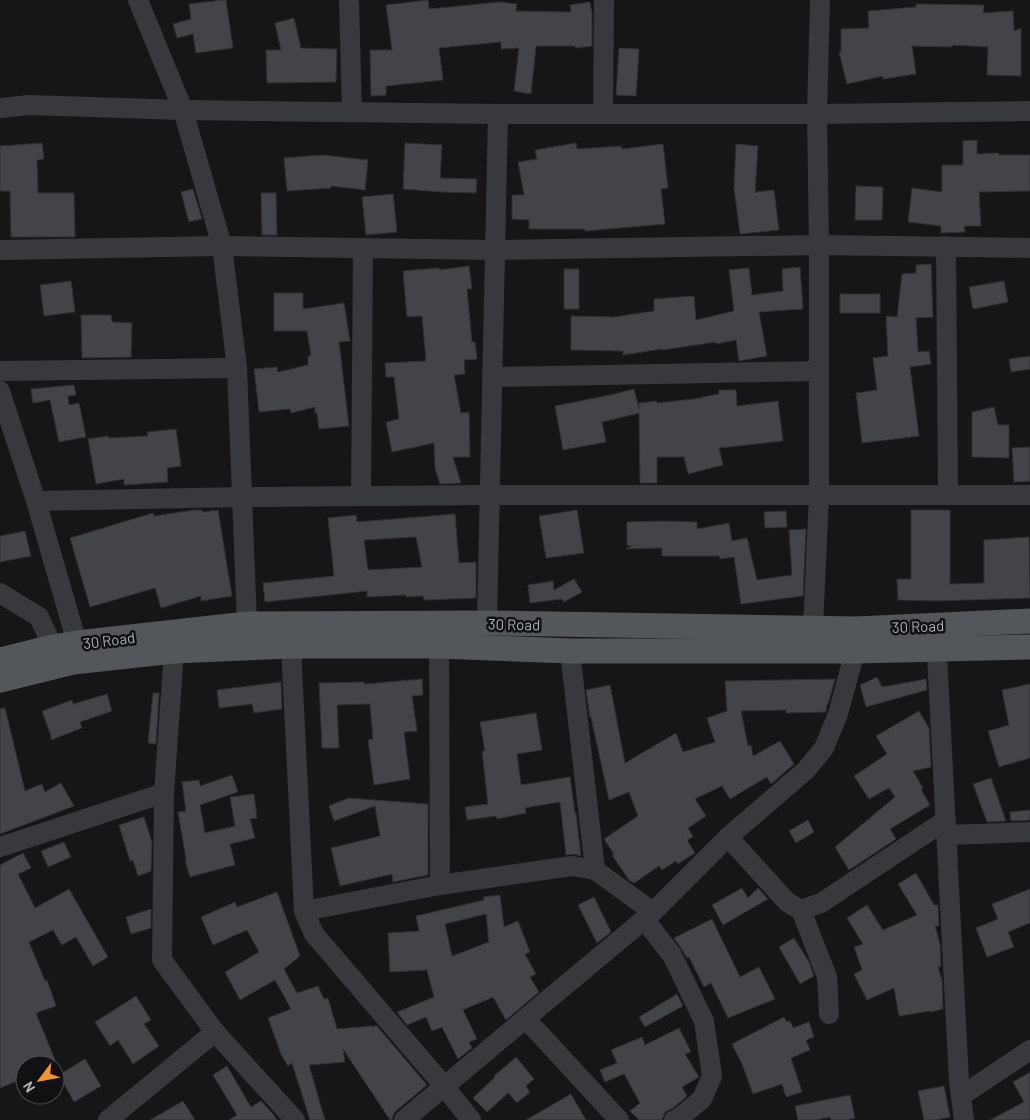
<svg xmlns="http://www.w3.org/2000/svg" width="1030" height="1120" viewBox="0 0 1030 1120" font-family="Barlow,sans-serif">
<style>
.building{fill:#424448;stroke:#303034;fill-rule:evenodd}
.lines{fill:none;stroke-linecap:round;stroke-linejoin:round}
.minor{stroke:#37393d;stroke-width:20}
.major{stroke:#53565b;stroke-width:25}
.labels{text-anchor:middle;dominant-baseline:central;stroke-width:5;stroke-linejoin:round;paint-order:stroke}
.street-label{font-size:15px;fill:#a8afb7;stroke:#111113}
</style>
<rect width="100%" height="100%" fill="#161618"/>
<g class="building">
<path d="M222,0H226L233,48L196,53L193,34L177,38L173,24L191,19L189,4Z"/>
<path d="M428,0L429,9L500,2L517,4L516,11L571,12L570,5L590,2L592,14V46L576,48L575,46H536L531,94L514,91L519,48L501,49V42L439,48L443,80L386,86V95L371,96L370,50H392L386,5Z"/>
<path d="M916,4L984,5L983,13L1013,11L1014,31L1021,28V76L987,75L988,47L952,45V47L912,46L916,74L883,79V76L847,84L839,52H841V29L869,28L868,11L916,7Z"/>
<path d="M294,18L301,48L337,49L336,82L267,83L266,50H281L275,23Z"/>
<path d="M619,48L639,49L636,96L616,95Z"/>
<path d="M977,140V154L998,153L999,155H1030V191L979,192L981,226H964L965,232L941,233V226L908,222L912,188L942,192V165H963V141Z"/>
<path d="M42,143L44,159L37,160L38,193H74L75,237H11L10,191H0V146Z"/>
<path d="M405,143L442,145L440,178L477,179L476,193L442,192L403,189Z"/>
<path d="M576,143L577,149L621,146L622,149L663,144L668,188L661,189L665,224L585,231V229H529V220L512,219V195H524L518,162L537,159L535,150Z"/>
<path d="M736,144L758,146L755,192L774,190L779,230L740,234L734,188Z"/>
<path d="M322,155L368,160L365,190L331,186V188L287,191L284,158Z"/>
<path d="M856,186L883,187L882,220H855Z"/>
<path d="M193,189L202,219L189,222L181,192Z"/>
<path d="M261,193H276L277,235H262Z"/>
<path d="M393,194L397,232L366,235L362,197Z"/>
<path d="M931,264L933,317L916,318L918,352L929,351L931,364L910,367L919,436L862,443L856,393L877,390L873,358L888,356L886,316L897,317L902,274L916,273V265Z"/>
<path d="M469,266L472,289H467L472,342H475L477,359L464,360L465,374L454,375L461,413L469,412L470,457H453L461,483L440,484L435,468L434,443L392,452L386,422L399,419L394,377H386L385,363L426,361L422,316L407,317L403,271L439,268V270Z"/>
<path d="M800,267L803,309L759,312L767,356L739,361L736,340L716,344V342L662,350V349L623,355V351L571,350V316L614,317L654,311V299L694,296L696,320L734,311L729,270L749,268L752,295L783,291L782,269Z"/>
<rect x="564" y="269" width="15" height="40"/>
<path d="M71,281L75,312L44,316L40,285Z"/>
<path d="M1004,281L1008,302L973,309L969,287Z"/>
<path d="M274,293H303V309L344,303L350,341L339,342L349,426L319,429L317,413H315V407L291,413L290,409L259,412L254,369L277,367L278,372L308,365V356H311L307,331H274Z"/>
<rect x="840" y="294" width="40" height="19"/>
<path d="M81,315H111L112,322L132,323L131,357L82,358Z"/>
<path d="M1030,356V369L1011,372L1009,359Z"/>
<path d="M74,385L76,395L68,396L69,405L79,403L86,437L59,442L50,400L33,403L31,389Z"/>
<path d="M634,389L639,409V403L657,401V403L702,398V397L719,394V390H736L737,406L778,401L783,441L719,448L723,465L688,474L684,457H657V483H640L639,413L602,422L606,442L563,450L555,406L610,395Z"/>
<path d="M994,407L998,425H1009V458L972,457V412Z"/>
<path d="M176,429L181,466L167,468L168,482L124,485V479L96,484L88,439L108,436L109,438L148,436L147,432Z"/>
<path d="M1030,447V481L1014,482L1012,448Z"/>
<path d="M194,510H202L203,512L218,510L232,596L201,601V596L161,608L155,588L90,607L70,538L153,513L154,516Z"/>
<path d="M577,510L584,553L546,558L539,516Z"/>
<path d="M911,510H950V584L984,583V540L1029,537L1030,598L935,601L898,600L897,579H911Z"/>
<path d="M786,511L787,527L765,528L764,512Z"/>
<path d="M455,514L459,563L476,562V598L424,600L423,596L406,597V595L367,597V591L265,602L263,583L334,576L328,518L356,515L357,522ZM416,537L422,567L368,570L364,540Z"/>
<path d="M663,521L697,522V529L729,523L732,541L747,538L757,580L792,575L789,530L806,529L803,596L741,604L734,557L720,559L719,556H662V548L626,549L633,545L627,546V522Z"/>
<path d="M25,531L31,556L0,562V536Z"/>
<path d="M574,579L582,592L564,602L562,599L530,603L528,585L553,581L554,590Z"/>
<path d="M877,677L882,687L926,679L927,690L866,707L860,685Z"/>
<path d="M422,679L423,695L412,696L417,731L404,732L410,779L374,785L368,740L373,739L370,704L337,705L339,748H322L319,683L364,682L365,684Z"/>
<path d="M835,679L828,704H827L826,712L786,713V710L741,711L748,746L751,745L753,756L780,741L794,764L771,784L767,777L730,799L722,786L695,799L706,816L688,828L693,837L687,840L695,853L678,864L676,861L662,870L659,866L634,883L629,880L612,855L614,854L604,839L638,816L629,792L609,800L591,717L590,718L586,690L610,685L625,763L676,733L683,752L715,742L707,718L727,711L725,681Z"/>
<path d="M281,682L282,709L254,713L252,704L219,708L217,690Z"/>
<path d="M1030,684V758L999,767L988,731L1009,725L1002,690Z"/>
<path d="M153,693H159L156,744L148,743Z"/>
<path d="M107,694L112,711L80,722L82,728L51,740V736L42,711L72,700L73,704Z"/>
<path d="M5,708L25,791L42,784L45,792L61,783L74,806L0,834V709Z"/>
<path d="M919,711L929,728L931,767L913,771L923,788L921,789L930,805L890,829L896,839L849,870L835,847L895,797L889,788L869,799L854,776L887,754L876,736Z"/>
<path d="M536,713L542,750L517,754L521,785L570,777L575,813H576L581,856L574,854L566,855L560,802L525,808L526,813L497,819L496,816L467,820L465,807L488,804L482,751H485L480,722Z"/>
<path d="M232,775L238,792L200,805L205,833L235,826L230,797L254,794L257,818L250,819L255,838L230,844L235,865L190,877L185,860L186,859L178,812L186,811L182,782L199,780L200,786Z"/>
<path d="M991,778L1006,821L987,822L973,784Z"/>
<path d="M348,798L428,804V875L393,882L392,874L340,886L331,848L380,836L375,806L334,821L329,806Z"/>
<path d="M1030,810V820L1011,821L1010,812Z"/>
<path d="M144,817L152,842L151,871L138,876L133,860L130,861L119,825Z"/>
<path d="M808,820L814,832L796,843L789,831Z"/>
<path d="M64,842L71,857L48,867L41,851Z"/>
<path d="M23,853L31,868L18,874L35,908L69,889L108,957L93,966L76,937L62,945L53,930L29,942L45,981L47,980L56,1006L36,1013L57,1065H25V1078L0,1088V865Z"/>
<path d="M916,873L934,905H938L939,926H935L940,944L941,966L938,967L942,980L943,1009L930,1012V1011L899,1016L894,988L867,1000L854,974L862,970L854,947L863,944L847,918L867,905L883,930L917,915L898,884Z"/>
<path d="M742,888L748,898L758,888L768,899L723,925L712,905Z"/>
<path d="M1030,889V923L1008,932L1014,947L987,957L976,928L998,919L992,904Z"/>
<path d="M277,892L300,956L284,969L297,993L318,986L324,999L328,998L337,1029L372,1026L373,1027L376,1025L427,1085L396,1111L393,1115L392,1120H390L343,1049L345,1062L309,1065L325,1120H310L292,1063L288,1066L281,1054L268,1018L291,1009L275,980L240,1000L225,972L259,952L247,930L213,945L201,917L235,902L237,907Z"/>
<path d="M500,895L504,927L518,921L530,952L525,954L536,974L530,977L539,992L506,1020L493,997L463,1010L477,1039L469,1042L472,1048L458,1059L442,1027L432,1031L426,1017L407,1025L397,1012L434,997L427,970L390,972L388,933L419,931L416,916L484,900L483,897ZM486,914L489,942L452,956L445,924Z"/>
<path d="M594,897L611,932L597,943L578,905Z"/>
<path d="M151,909V928L131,934L126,917Z"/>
<path d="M712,919L740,977L759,967L775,999L728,1018L711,983L704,987L689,957L687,958L681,948L674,938Z"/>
<path d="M794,938L809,962L814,976L800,984L779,947Z"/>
<path d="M677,994L683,1006L645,1027L639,1017Z"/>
<path d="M136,996L151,1020L144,1024L159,1046L133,1064L118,1040L110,1046L95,1022Z"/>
<path d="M784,1017L787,1022L790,1021L793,1028L809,1022L814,1037L806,1040L810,1050L791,1058L802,1092L786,1097L782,1084L753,1094L742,1064L732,1044Z"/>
<path d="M679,1028L691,1052L685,1054L699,1077L682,1087L687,1096L673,1108L665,1112L662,1120H639L630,1111L640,1103L624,1074L605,1082L600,1070L617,1063L611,1050L642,1037L645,1045Z"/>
<path d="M516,1057L534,1079L526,1086L530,1092L517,1103L508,1093L487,1112L473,1098L495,1077L494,1076Z"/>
<path d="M85,1059L101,1086L74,1102L59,1075Z"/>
<path d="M227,1066L251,1107L261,1101L273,1114L277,1120H229L237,1115L213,1075Z"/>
<path d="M1030,1072V1120H990L1024,1102L1013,1082Z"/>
<path d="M944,1086L950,1117L937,1120H924L918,1091Z"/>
<path d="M571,1094L586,1120H526Z"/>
<path d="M850,1095L855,1118L847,1120H831L830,1117L816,1120H798L795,1106Z"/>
<path d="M183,1101L195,1120H150Z"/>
</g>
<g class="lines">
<g class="minor">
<path d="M138,0L183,110L222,246L237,368L247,624"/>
<path d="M349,0L352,112"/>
<path d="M0,108L29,105L183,110L498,114H817L1030,111"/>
<path d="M603,114L604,0"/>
<path d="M946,246L948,495"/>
<path d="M0,250L222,246L495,250L819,245L1030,248"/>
<path d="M0,371L237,368"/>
<path d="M492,377L819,371"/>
<path d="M0,391L36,501L77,643"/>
<path d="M361,496L363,248"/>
<path d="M36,501L243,497L490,495H1030"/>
<path d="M0,593L39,617L53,647"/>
<path d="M487,623L498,114"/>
<path d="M813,628L819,495V245L817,114L820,0"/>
<path d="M936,635L959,1081L964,1120"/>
<path d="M291,646L304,911L314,934L444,1086L471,1120"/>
<path d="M439,646L440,885"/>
<path d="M174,651L164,793L162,960L215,1032L295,1120"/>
<path d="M570,651L595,870"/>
<path d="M947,835L1030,832"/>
<path d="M728,837L787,902L801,910L821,903L946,820"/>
<path d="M0,847L164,793"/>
<path d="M801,910L827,977L829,1014"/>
<path d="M304,911L440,885L572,866L595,870L653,912"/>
<path d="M644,919L672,955L704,1021L712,1076L702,1099L679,1118L674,1120"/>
<path d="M525,1018L619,1120"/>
<path d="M961,1096L1030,1050"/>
<path d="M108,1120L215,1032"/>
<path d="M404,1120L653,912L728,837L806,770L824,748L838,714L855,651"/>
</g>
<g class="major">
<path d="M0,660L53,647L77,643L247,624L487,623L856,629L1030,621"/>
<path d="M0,680L73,662L174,651L291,646H439L570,651H855L1030,647"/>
</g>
</g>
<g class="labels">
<g class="street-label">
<text transform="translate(514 624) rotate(1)">30 Road</text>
<text transform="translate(918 626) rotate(-2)">30 Road</text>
<text transform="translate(109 640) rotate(-7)">30 Road</text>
</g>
</g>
<g transform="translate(40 1080) rotate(238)"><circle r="24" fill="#111113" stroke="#4d5055"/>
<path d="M0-4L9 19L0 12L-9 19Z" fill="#ed9339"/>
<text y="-8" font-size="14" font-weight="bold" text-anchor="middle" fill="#a8afb7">N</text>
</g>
</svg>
